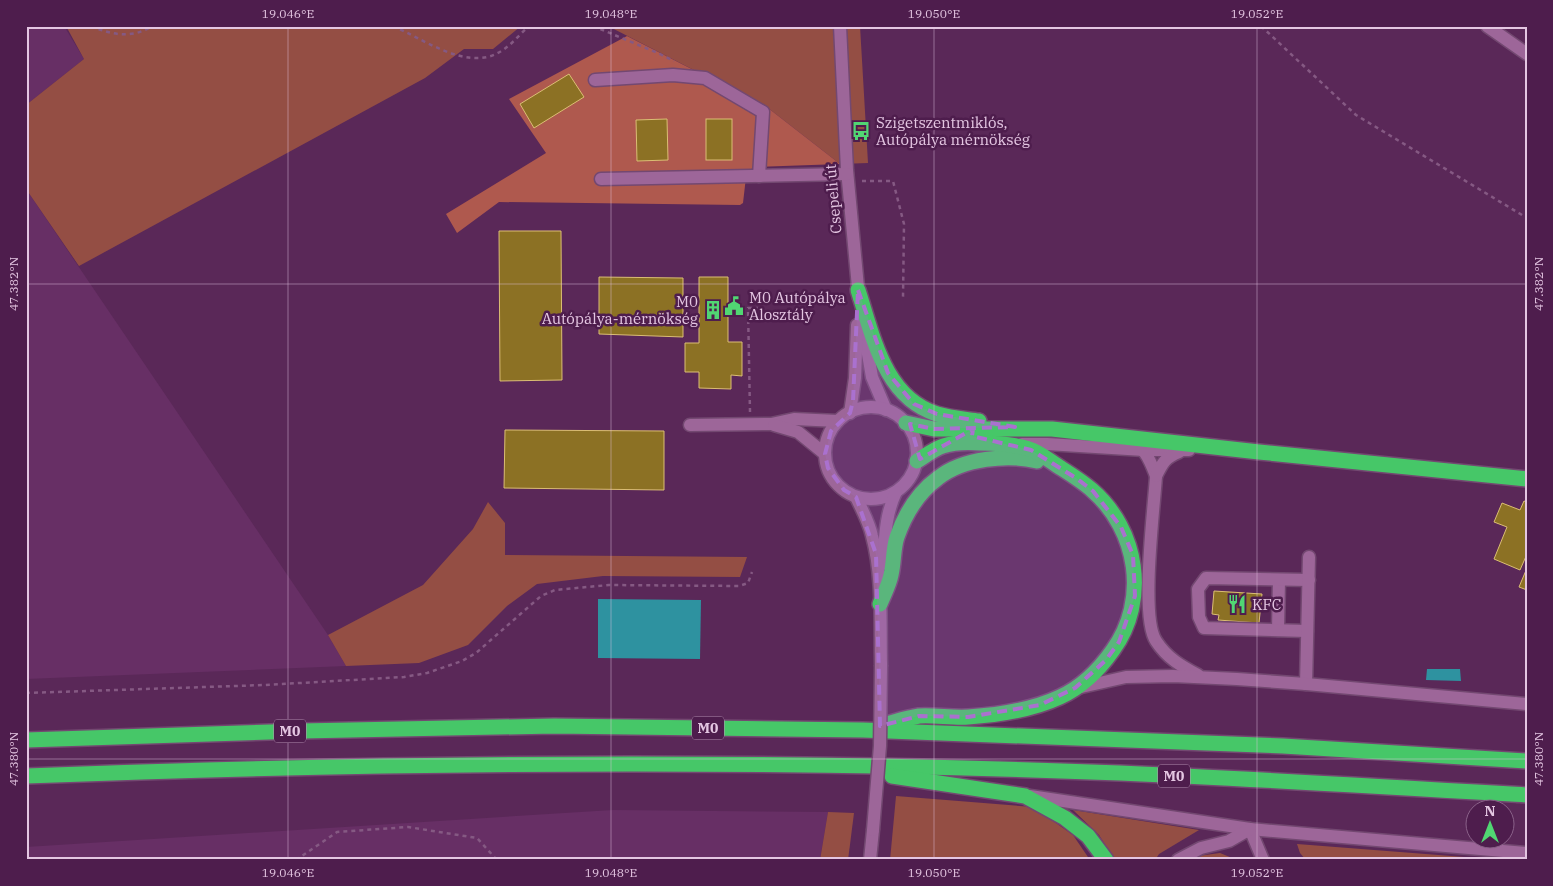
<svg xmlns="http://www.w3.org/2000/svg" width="1553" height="886" viewBox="0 0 1553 886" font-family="'IBM Plex Serif',serif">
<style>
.built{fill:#672f65}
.green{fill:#944e44}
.forest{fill:#af594e}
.water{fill:#2e92a0}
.building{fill:#8c7124;stroke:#dbbe74}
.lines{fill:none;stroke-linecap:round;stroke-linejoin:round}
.minor-casing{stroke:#734871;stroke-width:15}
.highway-casing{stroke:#734871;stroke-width:18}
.path{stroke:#855983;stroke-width:2.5;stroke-dasharray:4 4;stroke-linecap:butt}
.minor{stroke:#9d6699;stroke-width:12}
.highway{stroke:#46c768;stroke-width:15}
.minor-bridge-casing{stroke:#734871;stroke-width:15;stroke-linecap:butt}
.minor-bridge{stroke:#9d6699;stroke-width:12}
.marked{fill:#aa71cf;fill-opacity:0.2;stroke:#aa71cf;stroke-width:4;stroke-dasharray:10 6;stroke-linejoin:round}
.ticks{fill:none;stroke:#e4c6e2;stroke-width:1;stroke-opacity:0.45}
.labels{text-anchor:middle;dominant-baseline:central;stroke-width:5;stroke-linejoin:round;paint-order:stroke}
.shield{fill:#4e1d4d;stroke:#b793b5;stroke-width:1}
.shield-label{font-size:14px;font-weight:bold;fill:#e4c6e2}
.poi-label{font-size:15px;fill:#e4c6e2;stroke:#4e1d4d;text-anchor:start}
.street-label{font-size:15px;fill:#e4c6e2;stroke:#4e1d4d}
.neatline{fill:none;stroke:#e4c6e2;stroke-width:2}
.ticks-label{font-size:12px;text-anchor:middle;fill:#e4c6e2}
</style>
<rect width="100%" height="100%" fill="#5a2858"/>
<g class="built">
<path d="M26,26H64L84,59L26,105Z"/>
<path d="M26,189L328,635L346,666L26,679Z"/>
<path d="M613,810L828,812L820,860H26V847Z"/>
</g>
<g class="green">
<path d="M66,26H521L493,49H464L425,78L79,266L26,189V105L84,59Z"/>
<path d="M608,26H860L868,163L840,164L768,108Z"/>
<path d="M488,502L505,523V555L747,557L740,577L603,576L537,584L507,606L468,645L419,663L346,666L328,635L423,585L473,529Z"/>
<path d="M896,796L1033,807L1073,835L1090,860H890Z"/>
<path d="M1073,810L1199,830L1159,854L1155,860H1115L1099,835Z"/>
<path d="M828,812L854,813L848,860H820Z"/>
<path d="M1297,844L1477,858V860H1306L1300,853Z"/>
<path d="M1220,853L1237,860H1191L1198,856Z"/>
</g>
<path class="forest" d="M627,36L768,108L840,164L753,167L746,177L743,203L740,205L499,202L457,233L446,214L546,153L509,99Z"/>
<g class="water">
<path d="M598,599L701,600L700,659L598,658Z"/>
<path d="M1427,669H1460L1461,681L1426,680Z"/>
</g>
<g class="building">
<path d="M569,74L584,97L534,128L520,104Z"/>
<path d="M667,119L668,160L637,161L636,120Z"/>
<rect x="706" y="119" width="26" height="41"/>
<path d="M499,231H561L562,380L500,381Z"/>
<path d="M599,277L683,278V337L599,334Z"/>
<path d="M699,277H728V342H742V376L731,375V389L699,388V372H685V343H699Z"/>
<path d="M505,430L664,431V490L504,488Z"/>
<path d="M1524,501L1527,502V554L1520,570L1494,559L1507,527L1494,522L1502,503L1520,510Z"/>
<path d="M1527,568V590L1519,587Z"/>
<path d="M1214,591L1262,594L1259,623L1218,620L1219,615L1212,614Z"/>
</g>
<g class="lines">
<g class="minor-casing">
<g id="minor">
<path d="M840,26L847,170L859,298"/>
<path d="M1487,26L1527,54"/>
<path d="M595,80L673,75L705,78L763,112L759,176"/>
<path d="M601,179L847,174"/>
<path d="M862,320L872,377L886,410"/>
<circle cx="871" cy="453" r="46"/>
<path d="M850,413L855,378L857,325"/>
<path d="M690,425L771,424L794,419L838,421"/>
<path d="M774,425L798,432L825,454"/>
<path d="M1125,438C1144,446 1149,457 1156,476C1154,509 1140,617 1156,641C1167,658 1181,666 1198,675"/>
<path d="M1022,444H1047L1144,450H1189"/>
<path d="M1156,476C1163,462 1165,458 1179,452"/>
<path d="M856,497C862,510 869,522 872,536C883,576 880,624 881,665"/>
<path d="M883,564C885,539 885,515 896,492"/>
<path d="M1278,630L1279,580"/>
<path d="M1307,631L1204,628L1199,617L1198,589L1206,578L1309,580"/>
<path d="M1306,684L1309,557"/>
<path d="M1077,688L1126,677L1173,676L1237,679L1306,684L1527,704"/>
<path d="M1030,796L1250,829L1527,853"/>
<path d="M1250,829L1263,860"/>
<path d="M870,860L873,830"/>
<path d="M1178,860L1201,848L1229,841L1250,829"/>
</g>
</g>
<g class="highway-casing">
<g id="highway">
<path d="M858,290C873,336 884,397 937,414C950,418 965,419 979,421"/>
<path d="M906,423L934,429H1052L1259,452L1527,479"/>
<path d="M880,604C884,594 889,585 891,575C894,563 893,549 897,537C905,514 919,492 938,478C963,458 1008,454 1037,461"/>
<path d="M882,725C894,722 907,718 919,716C935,715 952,718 968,717C998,715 1032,710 1060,697C1082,687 1099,670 1113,650C1149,600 1138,530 1092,490C1083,482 1072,475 1061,468C1051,462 1040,452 1029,449C1013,444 997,443 980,443C968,442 955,442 943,446C934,449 925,456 917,461"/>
<path d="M26,740L301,731L554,726L863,730L1283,746L1527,761"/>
<path d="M26,776C390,762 756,759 1120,773C1256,779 1391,787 1527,795"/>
<path d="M892,776L1025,796L1065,818L1088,836L1106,860"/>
</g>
</g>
<g class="path">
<path d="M91,26C112,35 132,39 152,26"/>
<path d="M393,26C423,39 464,69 496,54C509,48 519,35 529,26"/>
<path d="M593,26L660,54L674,61"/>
<path d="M1261,26L1356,115L1527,218"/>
<path d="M862,181H893L904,224L903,298"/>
<path d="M750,412L748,308H758"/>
<path d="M26,693L265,685L404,677L427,673L462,661L476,653L541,596L555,590L609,585L739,586L748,583L752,572"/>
<path d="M296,860L337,832L408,827L477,838L497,860"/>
</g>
<use href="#minor" class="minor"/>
<use href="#highway" class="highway"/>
<g class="minor-bridge-casing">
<path id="minor-bridge" d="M873,830L880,746L881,665"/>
</g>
<use href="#minor-bridge" class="minor-bridge"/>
</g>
<path class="marked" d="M858,290L888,373L914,404L937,414L1015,427L934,429L910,424L920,459L973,429L972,436L1031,450L1076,478L1093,491L1121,527L1133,555L1135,596L1119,642L1106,660L1075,688L1040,705L968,717L919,716L880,726L876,554L856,497L844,490L828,468L825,454L831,431L850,413L853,401Z"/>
<path class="ticks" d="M288,26V860M611,26V860M934,26V860M1257,26V860M26,284H1527M26,759H1527"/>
<defs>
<g id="bus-bare" transform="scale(1.5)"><path d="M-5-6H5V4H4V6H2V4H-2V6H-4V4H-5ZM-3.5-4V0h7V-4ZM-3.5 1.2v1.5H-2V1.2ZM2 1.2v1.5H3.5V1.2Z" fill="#51d673" stroke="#4e1d4d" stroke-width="2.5" paint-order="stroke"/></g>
<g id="civic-bare" transform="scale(1.5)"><path d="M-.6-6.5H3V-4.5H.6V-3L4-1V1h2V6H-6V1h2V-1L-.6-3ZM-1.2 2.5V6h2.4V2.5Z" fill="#51d673" stroke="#4e1d4d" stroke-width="2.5" paint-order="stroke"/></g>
<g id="building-bare" transform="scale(1.5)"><path d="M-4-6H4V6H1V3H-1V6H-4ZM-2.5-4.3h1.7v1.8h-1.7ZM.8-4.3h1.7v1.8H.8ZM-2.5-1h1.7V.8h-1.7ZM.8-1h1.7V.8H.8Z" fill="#51d673" stroke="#4e1d4d" stroke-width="2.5" paint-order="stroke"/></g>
<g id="restaurant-bare" transform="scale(1.5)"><path d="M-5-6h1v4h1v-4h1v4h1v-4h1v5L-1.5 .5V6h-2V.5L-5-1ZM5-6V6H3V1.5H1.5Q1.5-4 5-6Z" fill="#51d673" stroke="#4e1d4d" stroke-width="2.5" paint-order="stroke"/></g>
</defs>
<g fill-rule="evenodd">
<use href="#bus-bare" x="861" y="131"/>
<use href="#civic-bare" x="734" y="306"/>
<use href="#building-bare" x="713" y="310"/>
<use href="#restaurant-bare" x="1237" y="604"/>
</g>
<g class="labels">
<g class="shield">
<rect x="692" y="716.5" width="32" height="23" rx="4"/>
<rect x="274" y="719.5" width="32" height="23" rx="4"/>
<rect x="1158" y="764.5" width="32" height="23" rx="4"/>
</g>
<g class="shield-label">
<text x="708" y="728">M0</text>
<text x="290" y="731">M0</text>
<text x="1174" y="776">M0</text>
</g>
<g class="poi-label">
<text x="876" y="122">Szigetszentmiklós,<tspan x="876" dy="17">Autópálya mérnökség</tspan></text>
<text x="749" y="297">M0 Autópálya<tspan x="749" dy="17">Alosztály</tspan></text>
<text x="698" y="301" text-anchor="end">M0<tspan x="698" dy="17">Autópálya-mérnökség</tspan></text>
<text x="1252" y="604">KFC</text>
</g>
<g class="street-label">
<text transform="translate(833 199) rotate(-95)">Csepeli út</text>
</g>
</g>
<rect width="1553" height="886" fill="none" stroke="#4e1d4d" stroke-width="55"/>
<g transform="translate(1490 824)"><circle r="24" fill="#4e1d4d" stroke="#8a6189"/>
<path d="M0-4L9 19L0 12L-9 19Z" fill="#51d673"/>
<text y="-8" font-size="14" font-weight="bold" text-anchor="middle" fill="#e4c6e2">N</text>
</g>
<rect x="28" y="28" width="1498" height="830" class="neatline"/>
<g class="ticks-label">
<text x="288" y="18">19.046°E</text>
<text x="611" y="18">19.048°E</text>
<text x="934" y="18">19.050°E</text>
<text x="1257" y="18">19.052°E</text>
<text transform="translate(14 284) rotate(-90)" y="4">47.382°N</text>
<text transform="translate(1539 284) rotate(-90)" y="4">47.382°N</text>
<text transform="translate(14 759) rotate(-90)" y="4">47.380°N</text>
<text transform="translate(1539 759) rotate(-90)" y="4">47.380°N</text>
<text x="288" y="877">19.046°E</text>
<text x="611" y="877">19.048°E</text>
<text x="934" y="877">19.050°E</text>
<text x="1257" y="877">19.052°E</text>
</g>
</svg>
